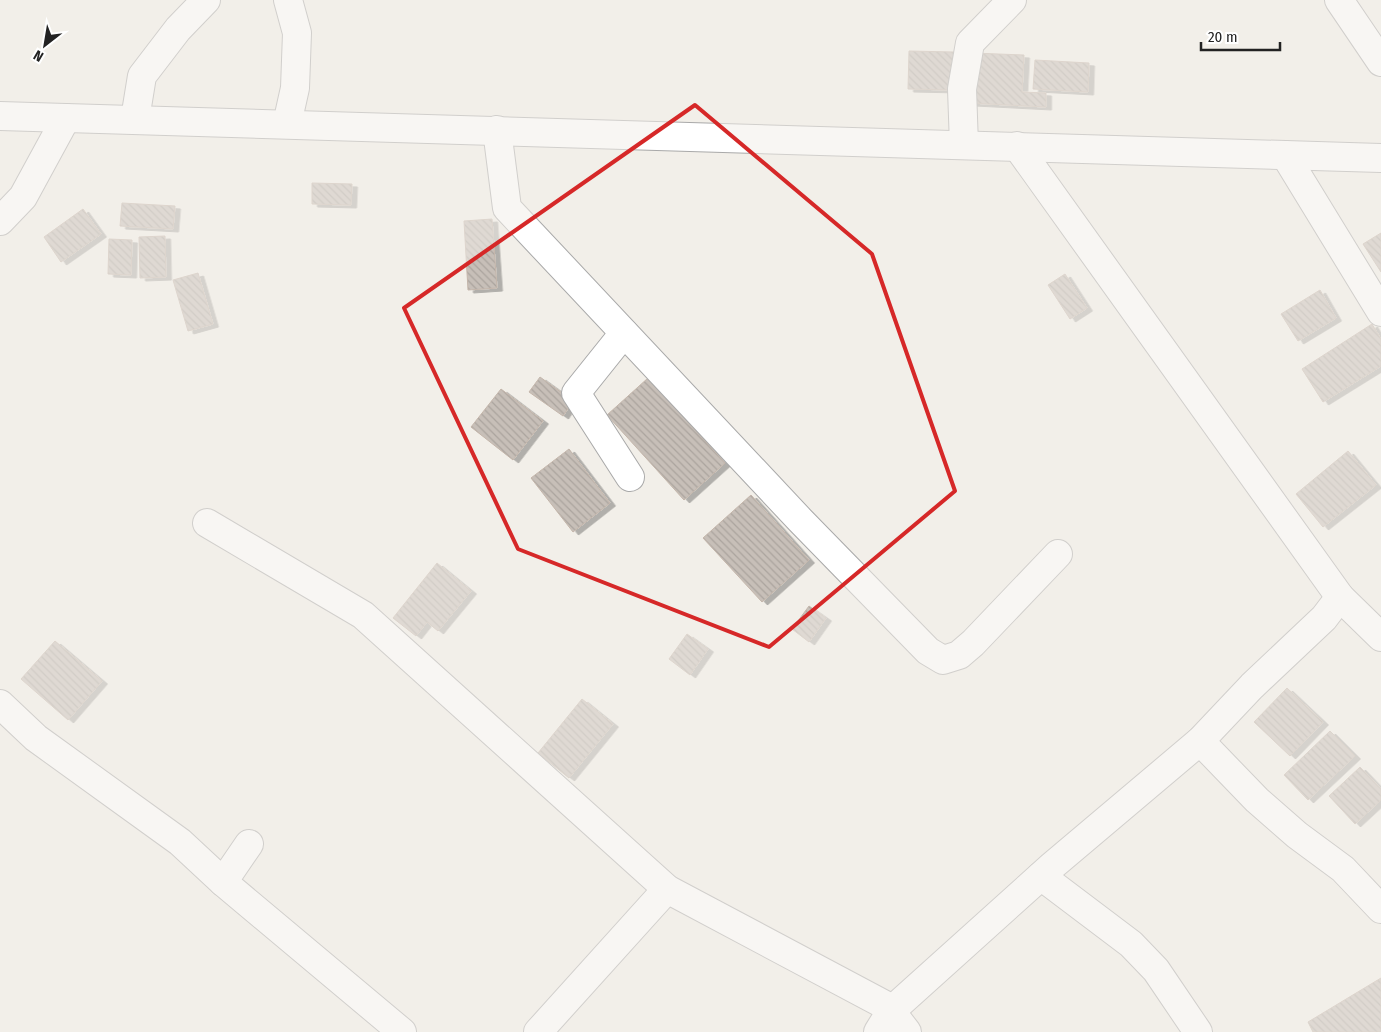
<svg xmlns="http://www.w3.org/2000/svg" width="1381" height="1032" viewBox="0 0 1381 1032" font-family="'Fira Sans Condensed',sans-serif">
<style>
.building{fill:url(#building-back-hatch);stroke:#c4b6ab;filter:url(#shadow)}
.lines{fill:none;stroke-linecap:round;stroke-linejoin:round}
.minor-casing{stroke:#a9a9a9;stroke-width:30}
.minor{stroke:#fff;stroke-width:28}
.marked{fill:none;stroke:#d62828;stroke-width:4;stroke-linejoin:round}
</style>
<defs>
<pattern id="building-back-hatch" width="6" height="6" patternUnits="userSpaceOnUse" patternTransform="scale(1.25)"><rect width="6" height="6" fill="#c7bfb8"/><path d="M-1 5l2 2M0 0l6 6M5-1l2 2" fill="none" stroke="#aba49e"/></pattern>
<filter id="shadow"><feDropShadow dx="5.5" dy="3" stdDeviation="0" flood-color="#0004"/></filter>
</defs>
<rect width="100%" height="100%" fill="#f2efe9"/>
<g class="building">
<path d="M909,51L954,52L953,90L908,89Z"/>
<path d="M973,53L1024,55L1022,92L1046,93V107L970,103Z"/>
<path d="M1035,60L1089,63L1088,92L1033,89Z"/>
<path d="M312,183L352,184L351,205L312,204Z"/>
<path d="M122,203L175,206L173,229L120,226Z"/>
<path d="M83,209L101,234L61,262L44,237Z"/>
<path d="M492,219L497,288L468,290L464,221Z"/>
<path d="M1381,233V272L1363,244Z"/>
<path d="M165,236L166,277L140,278L139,237Z"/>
<path d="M109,239L132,240L131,275L108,274Z"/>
<path d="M198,273L213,324L188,331L173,280Z"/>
<path d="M1065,274L1087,308L1070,319L1048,285Z"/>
<path d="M1320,290L1336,318L1298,341L1281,314Z"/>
<path d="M1372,324L1381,339V366L1323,402L1302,369Z"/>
<path d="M540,377L573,401L563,416L529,392Z"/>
<path d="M648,378L725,463L684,500L607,415Z"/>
<path d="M501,389L543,421L513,460L471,427Z"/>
<path d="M569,449L610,503L573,532L531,478Z"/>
<path d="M1348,451L1376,485L1323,527L1296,494Z"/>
<path d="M751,495L809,560L762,602L703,538Z"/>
<path d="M437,563L471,591L438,631L427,622L416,636L393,618Z"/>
<path d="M809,606L826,618L809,642L792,629Z"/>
<path d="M687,634L708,649L690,675L669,659Z"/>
<path d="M55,641L102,681L68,720L21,679Z"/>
<path d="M1287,688L1323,722L1290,756L1254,722Z"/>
<path d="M582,699L613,724L569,778L538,753Z"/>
<path d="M1330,731L1355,756L1308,800L1284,775Z"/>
<path d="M1360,767L1381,789V800L1355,824L1329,796Z"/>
<path d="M1381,978V1032H1313L1308,1022Z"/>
</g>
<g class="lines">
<g class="minor-casing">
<g id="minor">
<path d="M1339,0L1381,62"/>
<path d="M0,116L1381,158"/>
<path d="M135,119L142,76L178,29L206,0"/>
<path d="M287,124L295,88L297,33L288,0"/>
<path d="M497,130L507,208L800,520L928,651L943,660L959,655L973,643L1058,554"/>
<path d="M964,145L962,89L970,43L1012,0"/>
<path d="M1017,146L1340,597L1381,637"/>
<path d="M1285,155L1381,312"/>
<path d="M0,221L23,197L66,118"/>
<path d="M624,333L576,393L630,477"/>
<path d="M207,523L363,615L667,889L887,1006L907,1032"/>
<path d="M0,704L36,738L180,842L223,882L402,1032"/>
<path d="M1200,741L1257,800L1297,835L1343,869L1381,909"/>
<path d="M1041,876L1131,944L1156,970L1198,1032"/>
<path d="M223,882L249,844"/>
<path d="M538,1032L667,889"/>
<path d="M878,1032L891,1011L1052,866L1200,741L1252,686L1324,618L1340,597"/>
</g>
</g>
<use href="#minor" class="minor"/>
</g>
<path d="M0 0H1381V1032H0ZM695,105L872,254L955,491L769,647L518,549L404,308Z" fill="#f2efe9" fill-opacity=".55" fill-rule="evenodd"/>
<path class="marked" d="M695,105L872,254L955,491L769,647L518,549L404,308Z"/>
<g transform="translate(45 45) rotate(211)" stroke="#ffffff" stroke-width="4" paint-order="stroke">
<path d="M0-4L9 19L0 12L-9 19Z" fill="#222222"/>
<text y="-8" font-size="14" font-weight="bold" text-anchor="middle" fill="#222222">N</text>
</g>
<path d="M1201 42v8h79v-8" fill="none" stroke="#222222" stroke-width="2.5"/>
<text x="1208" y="42" font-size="15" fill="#222222" stroke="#ffffff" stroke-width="4" paint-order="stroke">20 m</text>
</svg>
